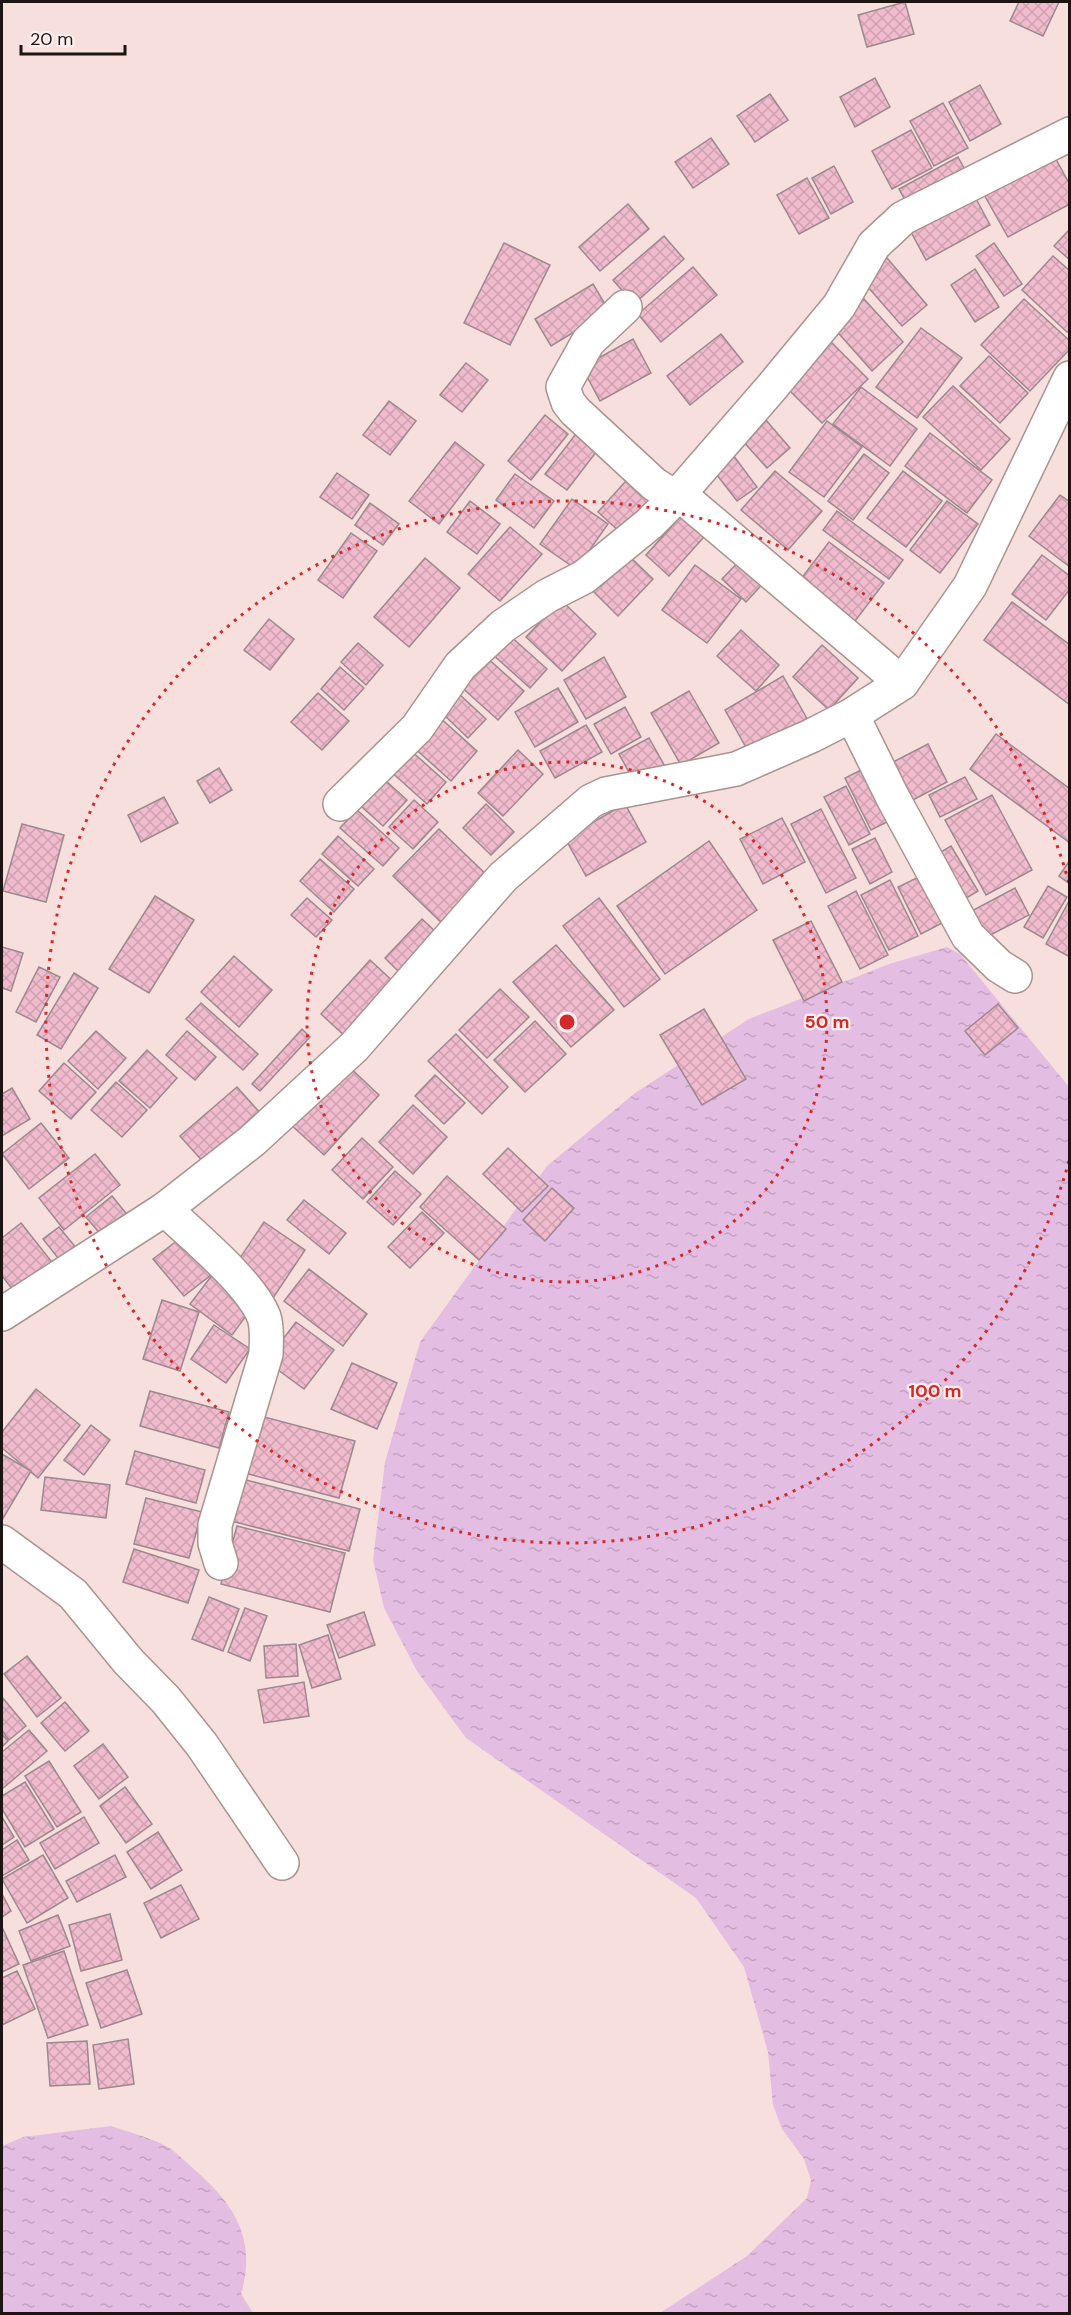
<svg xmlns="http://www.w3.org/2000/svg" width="1071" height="2315" viewBox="0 0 1071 2315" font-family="'DM Sans',sans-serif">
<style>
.water{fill:url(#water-ripples)}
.building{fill:url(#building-cross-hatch);stroke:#9c888f;stroke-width:1.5}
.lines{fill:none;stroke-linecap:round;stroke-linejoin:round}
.minor-casing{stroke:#a99391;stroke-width:36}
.minor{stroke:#fff;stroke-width:33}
.ring{fill:none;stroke:#d62828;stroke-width:3;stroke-dasharray:3 6}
.centre{fill:#d62828;stroke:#fdefed;stroke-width:3}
.ring-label{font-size:18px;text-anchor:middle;font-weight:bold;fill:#d62828;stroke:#fdefed;stroke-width:4.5;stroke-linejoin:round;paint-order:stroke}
</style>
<defs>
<pattern id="water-ripples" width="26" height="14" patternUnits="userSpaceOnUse" patternTransform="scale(1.5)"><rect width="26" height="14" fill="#e4bde3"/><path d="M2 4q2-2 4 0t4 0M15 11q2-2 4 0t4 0" fill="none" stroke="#c3a2c2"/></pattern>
<pattern id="building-cross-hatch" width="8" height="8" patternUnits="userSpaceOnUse" patternTransform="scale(1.5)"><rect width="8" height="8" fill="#f1bbce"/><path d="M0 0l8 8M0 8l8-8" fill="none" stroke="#cea0b0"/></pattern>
</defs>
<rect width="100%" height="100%" fill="#f7dfdd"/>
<g class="water">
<path d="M947,947L960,954L1069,1087V2313H660L747,2256L807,2198L811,2180L804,2159L782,2129L773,2105L768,2052L744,1967L696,1898L466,1738L417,1671L384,1608L373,1560L385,1462L420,1342L547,1166L635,1093L749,1019L889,964Z"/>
<path d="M111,2126C128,2132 156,2139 171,2149C179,2155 187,2163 195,2170C235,2205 257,2240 241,2294L253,2313H2V2146L23,2137Z"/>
</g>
<g class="building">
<path d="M905,2L914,34L867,47L858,15Z"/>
<path d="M1019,2H1059L1043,36L1010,21Z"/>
<path d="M875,78L890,107L855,127L840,97Z"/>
<path d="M980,85L1001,124L970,141L949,102Z"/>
<path d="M770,94L788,120L755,142L737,116Z"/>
<path d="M943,103L968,148L934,166L910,121Z"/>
<path d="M911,130L932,168L892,189L872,151Z"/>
<path d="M711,138L729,164L693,188L675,162Z"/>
<path d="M1052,152L1070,185V204L1008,237L982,191Z"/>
<path d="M958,157L970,179L911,211L899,189Z"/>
<path d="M834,166L853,202L831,214L812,178Z"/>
<path d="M807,178L829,218L799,234L777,195Z"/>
<path d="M974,195L990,225L926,260L910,230Z"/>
<path d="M628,204L649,229L600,271L579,247Z"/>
<path d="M1070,229V260L1054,246Z"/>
<path d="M664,236L684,259L634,304L613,280Z"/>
<path d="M504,243L550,265L510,345L464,323Z"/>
<path d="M994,243L1022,284L1004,296L976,256Z"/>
<path d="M1053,256L1070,271V330L1067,332L1022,290Z"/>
<path d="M887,258L927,305L902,326L861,279Z"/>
<path d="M693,267L717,295L661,342L638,314Z"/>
<path d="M975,269L999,307L975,322L951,285Z"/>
<path d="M593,284L609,311L551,346L535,319Z"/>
<path d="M864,299L903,342L872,371L833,327Z"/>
<path d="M1024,299L1070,341V349L1030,391L981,345Z"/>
<path d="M921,328L962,358L917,418L876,387Z"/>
<path d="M721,334L743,362L690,405L667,376Z"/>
<path d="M825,336L868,379L822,423L780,381Z"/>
<path d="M633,339L651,373L600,401L582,367Z"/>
<path d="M989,356L1028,393L1000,423L960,386Z"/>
<path d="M466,363L488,380L462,412L440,395Z"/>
<path d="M953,386L1010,439L981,470L923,417Z"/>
<path d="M861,387L917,429L890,466L833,424Z"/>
<path d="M389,401L416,421L390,455L363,435Z"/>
<path d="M545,415L568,434L531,480L508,461Z"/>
<path d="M765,419L790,448L767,468L741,439Z"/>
<path d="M827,421L862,447L824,497L789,472Z"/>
<path d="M930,433L992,480L967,513L905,466Z"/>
<path d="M575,435L597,451L567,490L545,474Z"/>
<path d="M455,442L484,465L439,524L409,501Z"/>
<path d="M864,454L889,473L853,520L828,501Z"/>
<path d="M733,455L757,487L737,501L713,470Z"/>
<path d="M775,471L822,511L788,550L741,510Z"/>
<path d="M903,471L942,501L906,547L867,518Z"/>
<path d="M634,472L658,494L622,534L598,512Z"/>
<path d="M337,473L369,495L352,519L320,497Z"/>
<path d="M515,474L554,501L534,528L496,500Z"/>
<path d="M1060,495L1070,502V567L1029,536Z"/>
<path d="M572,499L608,524L576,569L540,544Z"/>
<path d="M470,501L500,524L477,554L447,532Z"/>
<path d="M947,501L978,524L940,573L910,550Z"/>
<path d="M370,503L399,524L383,545L355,525Z"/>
<path d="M689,507L712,528L669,576L646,555Z"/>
<path d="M837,511L903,560L889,579L823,530Z"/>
<path d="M510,527L542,554L500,601L468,574Z"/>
<path d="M351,533L377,551L343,598L318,580Z"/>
<path d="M829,542L884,583L849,629L794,588Z"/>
<path d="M626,553L653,579L618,616L591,589Z"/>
<path d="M746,554L770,576L746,602L722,579Z"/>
<path d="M1042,555L1070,576V589L1046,620L1012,594Z"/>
<path d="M425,558L460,588L409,647L374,617Z"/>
<path d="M695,565L741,599L707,643L662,610Z"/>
<path d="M561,600L596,634L562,671L526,637Z"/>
<path d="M1012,602L1070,645V705L984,640Z"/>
<path d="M269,619L294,639L270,670L244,650Z"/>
<path d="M741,630L779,665L756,691L717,656Z"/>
<path d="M508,634L547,669L530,688L491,653Z"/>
<path d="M358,643L383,665L366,685L341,662Z"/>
<path d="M822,645L858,678L829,710L793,677Z"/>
<path d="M484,655L524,691L498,720L458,684Z"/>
<path d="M604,657L626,697L586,719L564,680Z"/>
<path d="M340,667L364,688L344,710L321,689Z"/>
<path d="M783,676L810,724L752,758L725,710Z"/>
<path d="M558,688L578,722L535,747L515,712Z"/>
<path d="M689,691L719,743L681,765L651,713Z"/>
<path d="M318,693L349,721L322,750L291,722Z"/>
<path d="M459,694L486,719L468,738L442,713Z"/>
<path d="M625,707L641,737L611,754L594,724Z"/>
<path d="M437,715L477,751L451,781L410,744Z"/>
<path d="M586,725L602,752L555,778L540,751Z"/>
<path d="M996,734L1070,789V843L970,769Z"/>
<path d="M649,738L667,770L637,787L619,754Z"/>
<path d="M928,744L947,782L913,800L893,762Z"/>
<path d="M409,749L446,782L427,804L389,770Z"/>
<path d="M518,750L543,774L503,816L478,793Z"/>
<path d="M869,766L895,818L871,830L845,778Z"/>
<path d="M219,768L232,790L210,803L197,781Z"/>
<path d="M376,772L407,800L383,826L352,798Z"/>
<path d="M965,777L977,799L940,817L929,795Z"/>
<path d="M846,786L870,834L849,845L824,797Z"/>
<path d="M992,795L1032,870L986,895L945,820Z"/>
<path d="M164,797L178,823L141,842L128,815Z"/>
<path d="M414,800L438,822L413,849L389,827Z"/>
<path d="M486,804L514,832L491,855L463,828Z"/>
<path d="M625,804L646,842L586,876L565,838Z"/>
<path d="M821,809L856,878L826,893L791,824Z"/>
<path d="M357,810L399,848L383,866L340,828Z"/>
<path d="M782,818L805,862L763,884L740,839Z"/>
<path d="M22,824L64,835L46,902L3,891Z"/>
<path d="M439,829L493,881L447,928L393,876Z"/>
<path d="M338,836L374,869L358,886L322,854Z"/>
<path d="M875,838L892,872L870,884L852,849Z"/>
<path d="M709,841L757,910L665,974L617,906Z"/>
<path d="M951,846L978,891L955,905L929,859Z"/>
<path d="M320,859L354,889L334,912L300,881Z"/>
<path d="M1070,860V884L1059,876Z"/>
<path d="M927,873L950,919L921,934L898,887Z"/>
<path d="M890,880L918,936L889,950L861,895Z"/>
<path d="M1048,886L1067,897L1043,938L1024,927Z"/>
<path d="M1015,888L1029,915L979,941L966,914Z"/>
<path d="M856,891L888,955L860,969L828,906Z"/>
<path d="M155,896L194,920L149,993L109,969Z"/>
<path d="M307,898L332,920L316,937L291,915Z"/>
<path d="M599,898L660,979L624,1007L563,926Z"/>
<path d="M1070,899V957L1046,944Z"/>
<path d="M422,919L438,934L400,973L385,958Z"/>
<path d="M811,921L842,982L804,1001L773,940Z"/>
<path d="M556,945L614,1010L571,1047L513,982Z"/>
<path d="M2,947L23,953L11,991L2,988Z"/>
<path d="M234,956L272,990L239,1027L201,992Z"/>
<path d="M370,960L397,985L348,1039L321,1014Z"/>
<path d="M39,967L60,977L36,1022L16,1012Z"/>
<path d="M74,973L98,988L61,1049L37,1035Z"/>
<path d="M500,989L529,1017L487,1058L459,1030Z"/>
<path d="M201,1003L258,1054L243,1070L186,1019Z"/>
<path d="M998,1004L1018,1028L985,1055L965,1031Z"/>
<path d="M704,1009L746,1079L702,1105L660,1035Z"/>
<path d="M535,1021L566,1054L525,1092L494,1060Z"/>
<path d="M302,1029L310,1037L260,1091L252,1084Z"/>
<path d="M96,1031L126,1058L98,1089L68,1061Z"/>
<path d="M187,1031L216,1057L195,1080L166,1055Z"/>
<path d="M456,1034L508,1087L482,1114L428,1061Z"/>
<path d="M147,1050L177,1078L150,1108L119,1081Z"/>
<path d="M344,1062L379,1095L324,1155L289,1123Z"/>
<path d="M64,1063L96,1092L71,1119L39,1091Z"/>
<path d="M435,1075L465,1103L444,1124L415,1096Z"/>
<path d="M116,1082L147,1110L122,1137L91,1110Z"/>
<path d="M237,1087L262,1115L206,1165L180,1136Z"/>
<path d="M12,1088L30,1119L2,1136V1094Z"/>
<path d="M413,1105L447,1137L413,1174L379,1142Z"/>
<path d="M41,1123L69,1158L29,1189L2,1154Z"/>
<path d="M362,1138L393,1167L363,1199L332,1170Z"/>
<path d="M508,1148L548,1186L522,1212L483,1174Z"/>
<path d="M95,1154L120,1185L64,1230L39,1198Z"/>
<path d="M395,1171L421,1194L393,1225L367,1202Z"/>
<path d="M447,1176L506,1229L479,1260L420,1207Z"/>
<path d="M552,1188L574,1208L545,1241L523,1220Z"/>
<path d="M112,1196L133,1222L108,1243L86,1217Z"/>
<path d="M304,1200L346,1233L329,1254L287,1220Z"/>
<path d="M422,1212L444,1233L410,1268L388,1247Z"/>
<path d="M264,1222L305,1250L273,1298L232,1270Z"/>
<path d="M21,1223L55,1266L17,1295L2,1276V1238Z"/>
<path d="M59,1227L81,1254L65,1267L43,1239Z"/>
<path d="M182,1237L211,1275L184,1296L153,1259Z"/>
<path d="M309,1269L367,1314L343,1346L284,1301Z"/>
<path d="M213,1274L254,1305L232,1335L190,1304Z"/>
<path d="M162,1300L199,1312L180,1371L143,1359Z"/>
<path d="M296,1322L334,1350L304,1389L266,1361Z"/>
<path d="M214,1325L250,1349L226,1383L191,1359Z"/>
<path d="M352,1363L397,1383L377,1429L331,1409Z"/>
<path d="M36,1389L80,1425L38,1478L2,1448V1432Z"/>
<path d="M150,1391L229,1412L219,1448L140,1426Z"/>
<path d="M253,1414L355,1441L339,1498L237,1471Z"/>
<path d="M91,1425L110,1440L84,1475L64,1460Z"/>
<path d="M135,1451L205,1470L196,1503L126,1484Z"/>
<path d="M2,1454L31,1471L2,1520Z"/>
<path d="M45,1477L110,1485L106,1518L41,1510Z"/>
<path d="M238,1478L360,1509L349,1551L227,1520Z"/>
<path d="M146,1498L202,1512L189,1558L134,1544Z"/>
<path d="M237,1526L345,1553L330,1612L221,1584Z"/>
<path d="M134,1549L199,1570L188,1603L123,1582Z"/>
<path d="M209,1597L239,1609L223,1651L192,1639Z"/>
<path d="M245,1608L267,1616L250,1661L228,1652Z"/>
<path d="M364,1612L375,1645L339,1658L327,1625Z"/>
<path d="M328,1635L341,1679L312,1688L299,1645Z"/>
<path d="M296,1644L298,1676L266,1678L264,1646Z"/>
<path d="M27,1656L61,1698L37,1717L4,1674Z"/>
<path d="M304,1682L309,1716L264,1723L258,1690Z"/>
<path d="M2,1697L26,1726L9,1740L2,1731Z"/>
<path d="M65,1702L89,1731L65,1751L41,1723Z"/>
<path d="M29,1730L47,1751L2,1789V1752Z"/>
<path d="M2,1734L8,1741L2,1747Z"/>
<path d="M103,1744L128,1777L99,1799L74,1766Z"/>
<path d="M49,1761L81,1812L57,1827L25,1776Z"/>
<path d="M25,1782L54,1829L25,1847L2,1809V1796Z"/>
<path d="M125,1787L152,1824L126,1843L100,1806Z"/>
<path d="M2,1817L14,1837L2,1845Z"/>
<path d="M84,1817L99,1843L55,1869L40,1843Z"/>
<path d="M158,1832L182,1870L151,1889L127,1852Z"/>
<path d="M17,1840L29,1860L2,1876V1850Z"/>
<path d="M43,1855L68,1898L27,1923L2,1879Z"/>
<path d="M115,1855L126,1877L77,1902L66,1881Z"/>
<path d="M181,1885L199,1919L161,1938L144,1903Z"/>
<path d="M2,1894L11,1911L2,1917Z"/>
<path d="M110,1914L122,1960L81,1971L69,1925Z"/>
<path d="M58,1915L70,1946L31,1961L19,1931Z"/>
<path d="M2,1927L19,1964L2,1972Z"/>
<path d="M64,1951L88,2025L48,2038L23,1965Z"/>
<path d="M127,1970L142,2014L101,2028L86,1983Z"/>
<path d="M17,1971L35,2009L2,2025V1978Z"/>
<path d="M128,2039L134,2084L99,2089L93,2045Z"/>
<path d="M87,2041L90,2084L50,2086L47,2043Z"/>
</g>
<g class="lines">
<g class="minor-casing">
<g id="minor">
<path d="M625,307L588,342L563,387L568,402L575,411L654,484L667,492L679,494L902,683"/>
<path d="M852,715L893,798L968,936L999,966L1015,976"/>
<path d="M340,804L417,728L460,666L503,626L547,596L584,577L649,524L679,494L772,387L839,306L874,245L903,218L1070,134"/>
<path d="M165,1209C193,1236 251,1283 264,1317C268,1329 266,1343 266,1354L215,1525V1543L221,1563"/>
<path d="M2,1314L165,1209L252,1141L354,1047L503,877L591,801L606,794L736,769L811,736L852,715L902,683L970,586L1070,378"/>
<path d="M2,1542L73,1594L128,1661L166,1700L202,1745L282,1863"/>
</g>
</g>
<use href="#minor" class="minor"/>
</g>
<g class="ring">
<circle cx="567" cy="1022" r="260"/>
<path d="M1069 1161A521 521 0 1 1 1069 883"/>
</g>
<circle cx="567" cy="1022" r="9" class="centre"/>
<g class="ring-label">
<text x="827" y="1028">50 m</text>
<text x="935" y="1397">100 m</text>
</g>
<rect width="1071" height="2315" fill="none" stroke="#1d1514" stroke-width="6"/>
<path d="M21 45v9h104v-9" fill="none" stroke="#1d1514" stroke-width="3"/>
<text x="30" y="45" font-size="18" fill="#1d1514" stroke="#fdefed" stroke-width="4.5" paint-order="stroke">20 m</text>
</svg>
